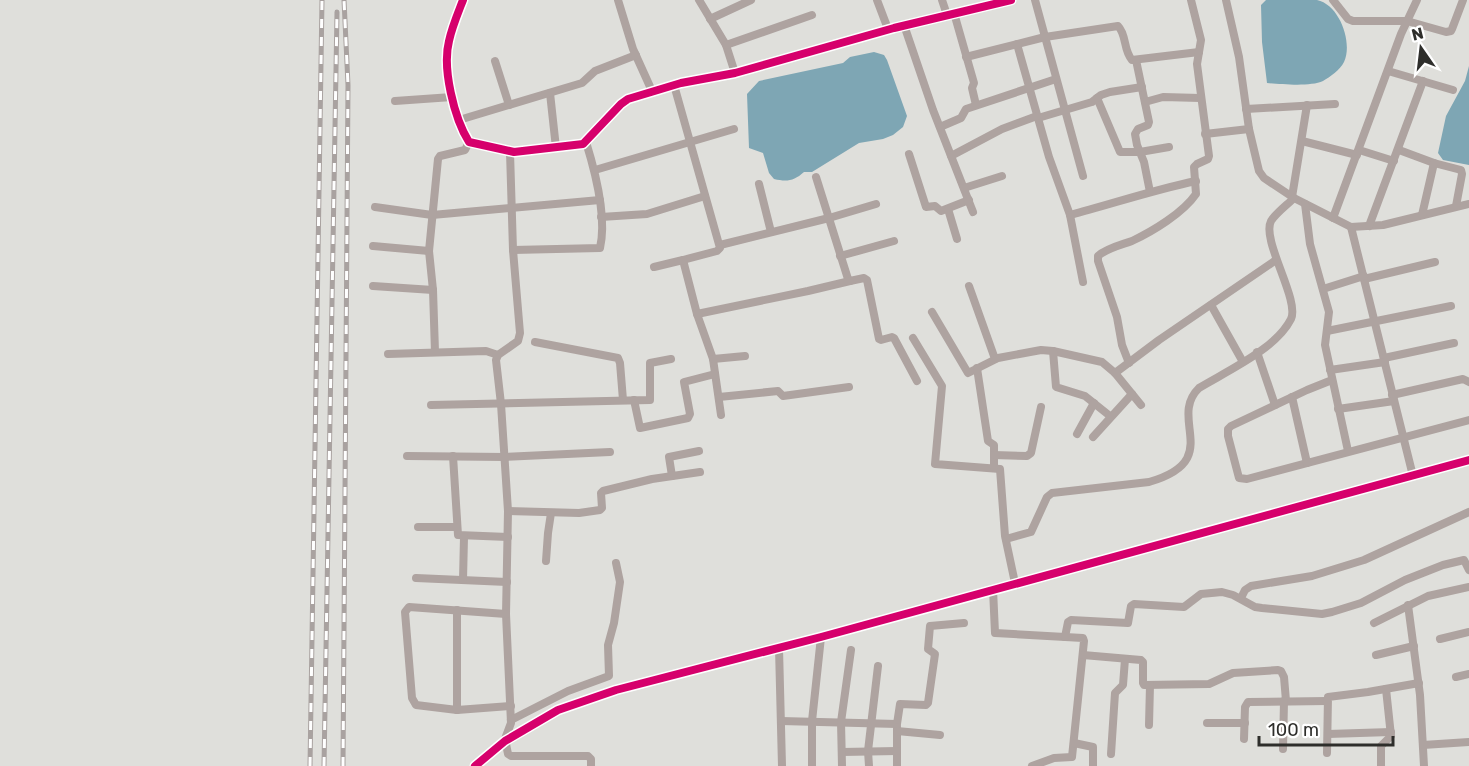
<svg xmlns="http://www.w3.org/2000/svg" width="1469" height="766" viewBox="0 0 1469 766" font-family="Rubik,sans-serif">
<style>
.water{fill:#7ea6b4}
.lines{fill:none;stroke-linecap:round;stroke-linejoin:round}
.street{stroke:#aea3a0;stroke-width:8}
.rail-casing{stroke:#a9a2a0;stroke-width:5}
.rail{stroke:#fff;stroke-width:3;stroke-dasharray:9;stroke-linecap:butt}
.cycleway-casing{stroke:#fff;stroke-width:11}
.cycleway{stroke:#d6006c;stroke-width:8}
</style>
<rect width="100%" height="100%" fill="#dfdfdb"/>
<g class="water">
<path d="M1266,0C1281,0 1303,0 1317,0C1340,5 1353,43 1344,62C1340,70 1330,77 1323,81C1310,87 1281,84 1267,83L1262,42L1261,5Z"/>
<path d="M874,52L884,55L887,60L907,116L903,127L893,135L883,139L859,143L812,172H804C794,181 787,182 774,179L769,173L763,153L749,148L747,94L759,81L843,63L850,57Z"/>
<path d="M1469,66V165L1443,160L1438,153L1446,116L1465,81Z"/>
</g>
<g class="lines">
<g class="street">
<path d="M463,0C458,13 452,27 449,41C442,68 454,118 469,142L514,152L583,144L621,104L628,99L681,83L735,73L894,28L1011,0"/>
<path d="M618,0L633,49L652,91"/>
<path d="M699,0L726,45L735,73"/>
<path d="M877,0L888,29"/>
<path d="M942,0L947,15"/>
<path d="M1035,0L1083,176"/>
<path d="M1226,0L1239,57L1249,129L1259,171L1264,178L1294,198L1351,227L1383,225L1469,204"/>
<path d="M1333,0L1348,19L1353,21H1407L1446,32L1451,31L1452,29L1463,0"/>
<path d="M954,13L974,83L972,88L976,105"/>
<path d="M710,19L751,0"/>
<path d="M904,25L933,110L973,212"/>
<path d="M1017,44L1049,157L1070,215L1083,282"/>
<path d="M726,45L812,15"/>
<path d="M966,57L1045,37L1118,26C1127,35 1123,50 1132,60L1199,52"/>
<path d="M1136,60L1149,122L1148,125L1138,129L1135,134L1137,145L1144,162L1150,192"/>
<path d="M495,61L509,105"/>
<path d="M1388,71L1453,90"/>
<path d="M674,85L720,248L717,251L683,260L697,314L713,359L721,415"/>
<path d="M550,93L556,148"/>
<path d="M1097,98L1120,152H1140L1169,147"/>
<path d="M395,101L452,97"/>
<path d="M1145,102L1163,97L1200,98"/>
<path d="M1246,109L1335,104"/>
<path d="M1038,118L1092,102L1101,95L1110,92L1142,87"/>
<path d="M459,120L582,83L595,71L636,55"/>
<path d="M940,127L961,118L966,109L1056,79"/>
<path d="M1205,134L1249,129"/>
<path d="M1302,141L1357,155"/>
<path d="M1359,150L1394,161"/>
<path d="M1399,150L1434,163L1461,170L1462,174L1456,206"/>
<path d="M510,152L513,250L520,333L518,341L498,355L496,360L501,404L508,511L506,614L511,723L505,739L508,754L511,756H588L591,759V766"/>
<path d="M909,154L926,207L935,206L941,211L969,200"/>
<path d="M951,156L1002,129L1037,116"/>
<path d="M595,170L734,129"/>
<path d="M816,177L848,279L850,281L864,278L867,280L879,339L881,340L892,337L894,338L917,381"/>
<path d="M759,184L771,232"/>
<path d="M964,188L1002,176"/>
<path d="M1292,197L1307,105"/>
<path d="M1305,204L1310,244L1329,312L1325,345L1348,451"/>
<path d="M375,207L432,215L600,200"/>
<path d="M948,209L957,239"/>
<path d="M1070,215C1112,204 1153,190 1196,181"/>
<path d="M1422,215L1434,163"/>
<path d="M601,217L647,214L705,196"/>
<path d="M1333,218L1401,34L1417,0"/>
<path d="M1369,226L1423,81"/>
<path d="M1351,227L1413,476"/>
<path d="M720,245L829,218L876,204"/>
<path d="M373,246L429,251"/>
<path d="M513,250L600,248C607,218 595,171 586,142"/>
<path d="M840,256L894,241"/>
<path d="M654,267L683,260"/>
<path d="M1364,279L1435,262"/>
<path d="M373,286L433,290"/>
<path d="M969,286L995,359"/>
<path d="M1323,289L1364,276"/>
<path d="M1211,305L1243,362"/>
<path d="M932,312L968,373L998,358L1041,350L1053,351L1102,362L1115,373L1141,405"/>
<path d="M697,314L808,291L850,281"/>
<path d="M1327,331L1451,306"/>
<path d="M913,338L942,386L935,464L1000,469L1005,536L1015,583"/>
<path d="M535,342L618,358L620,363L623,400"/>
<path d="M1053,351L1056,387L1085,396L1110,416"/>
<path d="M435,352L433,290L429,251L438,159L440,156L465,150L469,142"/>
<path d="M1257,352L1275,405"/>
<path d="M388,354L486,351L498,355"/>
<path d="M1384,358L1454,343"/>
<path d="M713,359L745,356"/>
<path d="M1129,363L1122,345L1117,317L1098,261V256C1107,248 1121,245 1132,241C1153,231 1183,213 1196,194L1194,167L1197,164L1208,159L1209,156L1197,64L1201,40L1191,0"/>
<path d="M977,368L988,441L994,445V468"/>
<path d="M1330,370L1385,362"/>
<path d="M1115,373L1159,340L1276,260"/>
<path d="M1332,380L1307,390L1231,426L1228,429V436L1239,478L1247,479L1469,420"/>
<path d="M1392,395L1463,379L1469,382"/>
<path d="M719,397L778,391L783,396L849,387"/>
<path d="M1292,397L1307,463"/>
<path d="M634,400L640,428L688,418L690,414L684,382L715,374"/>
<path d="M431,405L650,400V363L671,359"/>
<path d="M1338,409L1394,401"/>
<path d="M1077,434L1094,403"/>
<path d="M1093,437L1132,394"/>
<path d="M994,455L1027,456L1031,453L1041,407"/>
<path d="M407,456L505,457L610,452"/>
<path d="M453,456L458,535L508,537"/>
<path d="M672,476L669,457L699,451"/>
<path d="M508,511L579,513L600,510L602,508L601,493L603,491L652,479L700,472"/>
<path d="M418,527H456"/>
<path d="M1006,539L1031,532L1047,497L1052,493L1149,482C1225,460 1167,419 1199,388C1227,371 1276,349 1291,319C1300,300 1261,240 1271,221C1276,213 1287,205 1294,198"/>
<path d="M546,561L548,533L551,513"/>
<path d="M416,578L507,582"/>
<path d="M463,580L464,537"/>
<path d="M993,589L995,633L1083,638L1084,641L1072,757L1054,758L1032,766"/>
<path d="M1241,598L1245,590L1251,586L1312,576L1364,560L1469,512"/>
<path d="M1408,605L1420,695L1424,766"/>
<path d="M506,614L409,607L405,612L412,698L416,705L457,710L511,706"/>
<path d="M1374,623L1428,596L1469,587"/>
<path d="M1065,637L1068,622L1071,620L1128,623L1131,606L1134,604L1184,607L1201,594L1222,592L1233,595L1255,607L1262,608L1322,614L1332,612L1361,603L1405,580L1443,565L1464,560L1469,570"/>
<path d="M1440,639L1469,632"/>
<path d="M779,648L782,766"/>
<path d="M1083,655L1141,660L1143,662V683L1144,685L1209,684L1233,673L1278,670L1281,671L1284,677L1286,701"/>
<path d="M1376,655L1414,646"/>
<path d="M1456,677L1469,674"/>
<path d="M457,710V610"/>
<path d="M511,720L568,691L609,676L608,645L614,623L620,582L616,563"/>
<path d="M781,721L897,724L900,704L926,705L928,703L935,654L928,649L930,626L964,623"/>
<path d="M1207,723H1245"/>
<path d="M1149,725L1150,685"/>
<path d="M897,727V766"/>
<path d="M897,731L940,735"/>
<path d="M1328,734L1391,732"/>
<path d="M1244,739L1245,707L1248,702L1327,701"/>
<path d="M1074,743L1093,747V766"/>
<path d="M1423,745L1469,742"/>
<path d="M1283,749L1284,701"/>
<path d="M842,752L897,751"/>
<path d="M1327,753L1328,697L1368,692L1419,683"/>
<path d="M1111,754L1115,693L1123,685L1125,659"/>
<path d="M475,766L505,741L558,710L616,690L821,637L1469,460"/>
<path d="M812,766V721L821,637"/>
<path d="M842,766L841,722L851,650"/>
<path d="M869,766L868,751L878,666"/>
<path d="M1381,766V746L1391,736L1386,689"/>
</g>
<g class="rail-casing">
<g id="rail">
<path d="M310,766L322,0"/>
<path d="M324,766L337,12"/>
<path d="M343,766L348,85L344,0"/>
</g>
</g>
<use href="#rail" class="rail"/>
<g class="cycleway-casing">
<g id="cycleway">
<path d="M463,0C458,13 452,27 449,41C442,68 454,118 469,142L514,152L583,144L621,104L628,99L681,83L735,73L894,28L1011,0"/>
<path d="M475,766L505,741L558,710L616,690L821,637L1469,460"/>
</g>
</g>
<use href="#cycleway" class="cycleway"/>
</g>
<g transform="translate(1421 48) rotate(346)" stroke="#ffffff" stroke-width="4.5" paint-order="stroke">
<path d="M0-4.5L10 22L0 15L-10 22Z" fill="#2e2e2b"/>
<text y="-9" font-size="16" font-weight="bold" text-anchor="middle" fill="#2e2e2b">N</text>
</g>
<path d="M1259 736v9h134v-9" fill="none" stroke="#2e2e2b" stroke-width="3"/>
<text x="1268" y="736" font-size="18" fill="#2e2e2b" stroke="#ffffff" stroke-width="4.5" paint-order="stroke">100 m</text>
</svg>
